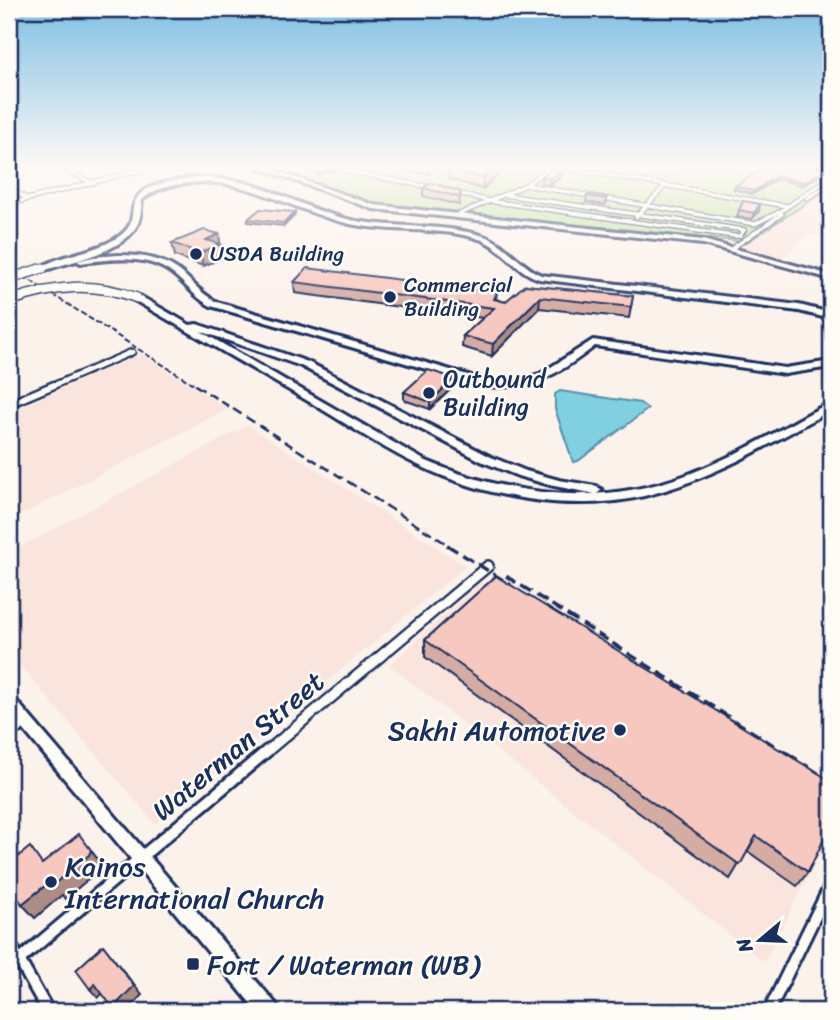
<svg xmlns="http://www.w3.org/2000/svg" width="840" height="1020" viewBox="0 0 840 1020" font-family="Sriracha,sans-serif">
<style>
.built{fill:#fae5de}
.green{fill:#bce29d;stroke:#6c887e;stroke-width:2}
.water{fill:#81d0df;stroke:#5890ab;stroke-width:2}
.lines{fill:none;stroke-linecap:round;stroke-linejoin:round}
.minor-far4-casing{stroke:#1b2f5e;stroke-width:6}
.minor-far3-casing{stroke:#1b2f5e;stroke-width:9}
.minor-far2-casing{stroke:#1b2f5e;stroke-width:11}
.minor-far1-casing{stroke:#1b2f5e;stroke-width:14}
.minor-casing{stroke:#1b2f5e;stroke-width:16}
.secondary-casing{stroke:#1b2f5e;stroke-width:6}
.primary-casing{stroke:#1b2f5e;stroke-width:6}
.motorway-casing{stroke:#1b2f5e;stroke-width:6}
.minor-far4{stroke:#fdfcf7;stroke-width:3.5}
.minor-far3{stroke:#fdfcf7;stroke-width:5}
.minor-far2{stroke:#fdfcf7;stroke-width:6}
.minor-far1{stroke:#fdfcf7;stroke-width:9}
.minor{stroke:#fdfcf7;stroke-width:10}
.secondary{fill:#fdfcf7;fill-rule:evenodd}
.primary{fill:#fdfcf7;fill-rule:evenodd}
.motorway{fill:#fdfcf7;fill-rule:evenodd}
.rail-far3{stroke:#1b2f5e;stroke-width:2;stroke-dasharray:6 2.5;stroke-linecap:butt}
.rail-far2{stroke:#1b2f5e;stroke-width:2.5;stroke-dasharray:10 5;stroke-linecap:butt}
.rail-far1{stroke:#1b2f5e;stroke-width:3.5;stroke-dasharray:12 6;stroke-linecap:butt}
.rail{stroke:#1b2f5e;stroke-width:4.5;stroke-dasharray:17 8;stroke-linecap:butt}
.motorway-bridge-casing{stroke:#1b2f5e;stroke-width:12;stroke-linecap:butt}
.motorway-bridge{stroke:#fdfcf7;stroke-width:9}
.wall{fill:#d4aca4;stroke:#1b2f5e;stroke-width:2}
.shaded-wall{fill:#ad8c86;stroke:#1b2f5e;stroke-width:2}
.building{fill:#f7c8bf;stroke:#1b2f5e;stroke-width:2}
.poi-dot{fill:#1b2f5e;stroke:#fdfcf7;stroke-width:2.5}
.labels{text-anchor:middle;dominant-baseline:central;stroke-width:5;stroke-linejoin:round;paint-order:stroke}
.far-poi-label{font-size:21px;fill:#1b2f5e;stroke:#fdfcf7;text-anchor:start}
.poi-label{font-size:24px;fill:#1b2f5e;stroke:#fdfcf7;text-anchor:start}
.near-poi-label{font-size:28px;fill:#1b2f5e;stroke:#fdfcf7;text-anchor:start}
.near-street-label{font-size:28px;fill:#1b2f5e;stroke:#fdfcf7}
</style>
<rect width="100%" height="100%" fill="#fcf2ec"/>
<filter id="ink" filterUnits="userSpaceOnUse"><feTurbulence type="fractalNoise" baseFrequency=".0143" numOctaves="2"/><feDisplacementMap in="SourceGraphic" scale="14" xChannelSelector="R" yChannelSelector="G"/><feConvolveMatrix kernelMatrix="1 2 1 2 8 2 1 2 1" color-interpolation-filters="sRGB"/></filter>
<g filter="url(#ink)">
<g class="built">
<path d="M831,187V236L808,234L781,259L740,247Z"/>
<path d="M142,354L228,409L9,521V411Z"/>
<path d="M248,425L466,566L155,824L9,652V553Z"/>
<path d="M481,582L831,807V833L764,962L389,665Z"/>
</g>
<path class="green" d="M291,167H831V187L747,242L381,205L280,171Z"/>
<path class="water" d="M560,391L640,403L648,409L578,461L573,462L555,409V394Z"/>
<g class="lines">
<g class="minor-far4-casing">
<g id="minor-far4">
<path d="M58,167L93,183"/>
<path d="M559,167L787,206"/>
<path d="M346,171L435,188"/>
<path d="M526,185L755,224L781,211L831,177"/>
<path d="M9,188L28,199"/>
<path d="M453,192L489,201L734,236H740L744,230"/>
<path d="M505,195L744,230"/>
<path d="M807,198L831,184"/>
<path d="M9,204L152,167"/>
<path d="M455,216L526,185L550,167"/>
<path d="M636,217L664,187"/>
<path d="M731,249L782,214"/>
</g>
</g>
<g class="minor-far3-casing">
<path id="minor-far3" d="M50,387L132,352"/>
</g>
<g class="minor-far2-casing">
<path id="minor-far2" d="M9,404L54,385"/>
</g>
<g class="minor-far1-casing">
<g id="minor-far1">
<path d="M9,734L26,722"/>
<path d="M265,753L488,566"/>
</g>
</g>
<g class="minor-casing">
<g id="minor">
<path d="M9,942L48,1011"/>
<path d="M18,961L267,751"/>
<path d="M769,1011L831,884"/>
</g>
</g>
<g class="secondary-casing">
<path id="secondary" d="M257,167H265L374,205L703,240L831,275V279L703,244L373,209Z"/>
</g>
<g class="primary-casing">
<path id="primary" d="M9,696L14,698L276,1004L278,1011H257L9,712Z"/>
</g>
<g class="motorway-casing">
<g id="motorway">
<path d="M198,177C214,178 230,179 246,183C282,193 314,212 351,220C395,229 441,223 484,236C506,243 519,265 541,275L799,305L831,313V319L799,311L539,279C516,272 504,249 482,240C442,226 392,233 350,224C290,211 245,174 181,184C166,186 153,190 142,200C141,209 141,219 136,227C122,252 72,261 46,270L39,268C61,254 92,253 115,239C140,224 127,212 137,198C147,182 181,180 198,177Z"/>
<path d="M118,255C141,255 164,258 182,273C194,284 203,295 217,302L485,380L516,381L540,374L593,340L785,368L831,361V367L785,374L595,346C558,375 532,390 484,386L211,306C195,298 186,284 173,274C147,254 111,259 81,263L77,261L93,257Z"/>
<path d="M134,296H140L190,325L197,324L308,362L491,457L526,471L559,480L596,486L602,490L596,494L554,486L518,476L483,462L301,366L200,331L424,460C509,496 601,508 689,474C737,456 782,428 827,404L831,403V410C771,443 712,480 644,496C570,513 486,498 418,465C380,447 344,422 308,401C250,367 192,334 134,300Z"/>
</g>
</g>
<use href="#minor-far4" class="minor-far4"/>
<use href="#minor-far3" class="minor-far3"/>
<use href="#minor-far2" class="minor-far2"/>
<use href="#minor-far1" class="minor-far1"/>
<use href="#minor" class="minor"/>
<use href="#secondary" class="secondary"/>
<use href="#primary" class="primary"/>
<use href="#motorway" class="motorway"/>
<path class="rail-far3" d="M9,267L198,387"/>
<path class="rail-far2" d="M195,385L450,546"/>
<g class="rail-far1">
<path d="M447,545L511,585"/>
<path d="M506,576L786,753"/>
</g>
<path class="rail" d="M783,751L831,782"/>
<g class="motorway-bridge-casing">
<g id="motorway-bridge">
<path d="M9,279L43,268"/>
<path d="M9,301C53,286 93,281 137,298"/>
</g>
</g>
<use href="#motorway-bridge" class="motorway-bridge"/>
</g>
<g class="wall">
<path d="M304,167H341L319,175L305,170Z"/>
<path d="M380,167H430L429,174Z"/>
<path d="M451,167H506L503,169L483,189L449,179V168Z"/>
<path d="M767,167H829L828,170L803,185L777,179L753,194L734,189L735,186Z"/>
<path d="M562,170V176L550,185L541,183V177Z"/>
<path d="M423,188L461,192L459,205L423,196Z"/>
<path d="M587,196L607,197L606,203L605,205L586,202Z"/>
<path d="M739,210L759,211L752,219L737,217Z"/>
<path d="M295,212V215L284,226L248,222V219Z"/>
<path d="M219,234L222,258L203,266L175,256L172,243Z"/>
<path d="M294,282L497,292L496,299L505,302L525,285L633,296L629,318L539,308L492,356L462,347L463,336L483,318L295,293Z"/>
<path d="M454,378V386L430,409L404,400V392Z"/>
<path d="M496,576L808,872L797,886L747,851L730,879L425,657V640Z"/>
</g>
<g class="shaded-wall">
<path d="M323,167H341L319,175L318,169Z"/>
<path d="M494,167H506L503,169L483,189V178Z"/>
<path d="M829,167L828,170L803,185L804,182Z"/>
<path d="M562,170V176L550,185V179Z"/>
<path d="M777,176V179L753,194L754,191Z"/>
<path d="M760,204L759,211L752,219L754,213Z"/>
<path d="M295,212V215L284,226V223Z"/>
<path d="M219,234L222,258L203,266L200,253L206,240Z"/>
<path d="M540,297L539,308L492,356L493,344Z"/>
<path d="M454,378V386L430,409V402Z"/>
<path d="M91,850L101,864L99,870L65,899L62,895L35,918L22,904Z"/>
<path d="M103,945L142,995L126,1011H117L113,1008Z"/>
<path d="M95,984L104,992L98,998L90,989Z"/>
</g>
<g class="building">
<path d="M451,167H494L483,178L449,168Z"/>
<path d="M767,167H829L804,182L777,176L754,191L735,186Z"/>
<path d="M554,168L562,170L550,179L541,177Z"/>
<path d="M432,183L461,192L459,197L423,188Z"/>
<path d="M589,194L607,197L606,199L587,196Z"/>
<path d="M743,201L760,204L754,213L739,210Z"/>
<path d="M260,209L295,212L284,223L248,219Z"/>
<path d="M204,230L219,234L206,240L220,244L200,253L172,243Z"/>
<path d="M307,268L497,292L494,299L505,302L525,285L633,296L631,307L540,297L493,344L463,336L494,308L294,282Z"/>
<path d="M428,370L454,378L430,402L404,392Z"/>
<path d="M496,576L831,781V825L808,872L756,836L740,865L425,640Z"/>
<path d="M79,834L91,850L89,855L53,885L51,881L22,904L9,884V864L30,847L42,864Z"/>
<path d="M103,945L134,986L113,1008L95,984L90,989L76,970Z"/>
</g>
</g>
<linearGradient id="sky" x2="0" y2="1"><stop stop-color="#7fbfe4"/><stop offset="0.54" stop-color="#fef9f6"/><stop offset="1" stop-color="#fef9f6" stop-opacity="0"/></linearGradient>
<rect width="840" height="310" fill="url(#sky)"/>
<g class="poi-dot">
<circle cx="196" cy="254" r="7"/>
<circle cx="390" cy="297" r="7"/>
<circle cx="429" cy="393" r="7"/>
<circle cx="620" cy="730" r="7"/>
<circle cx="51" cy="882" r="7"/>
<rect x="186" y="957" width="14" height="14" rx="3.5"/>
</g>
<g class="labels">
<g class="far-poi-label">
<text x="210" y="254">USDA Building</text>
<text x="404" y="285">Commercial<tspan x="404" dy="24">Building</tspan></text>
</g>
<g class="poi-label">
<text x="443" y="379">Outbound<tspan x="443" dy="28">Building</tspan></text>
</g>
<g class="near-poi-label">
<text x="606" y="730" text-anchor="end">Sakhi Automotive</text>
<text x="65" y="866">Kainos<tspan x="65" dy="32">International Church</tspan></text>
<text x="207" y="964">Fort / Waterman (WB)</text>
</g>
<g class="near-street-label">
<text transform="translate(238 746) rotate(-40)">Waterman Street</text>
</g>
</g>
<rect width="840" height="1020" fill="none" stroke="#fdfcf7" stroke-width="35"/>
<rect x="18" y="18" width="805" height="985" fill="none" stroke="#1b2f5e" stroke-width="2.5" filter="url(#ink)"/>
<g transform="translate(760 940) rotate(251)" stroke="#fdfcf7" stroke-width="5" paint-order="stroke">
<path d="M0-5L12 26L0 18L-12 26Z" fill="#1b2f5e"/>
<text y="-10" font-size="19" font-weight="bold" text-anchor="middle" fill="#1b2f5e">N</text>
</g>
</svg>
